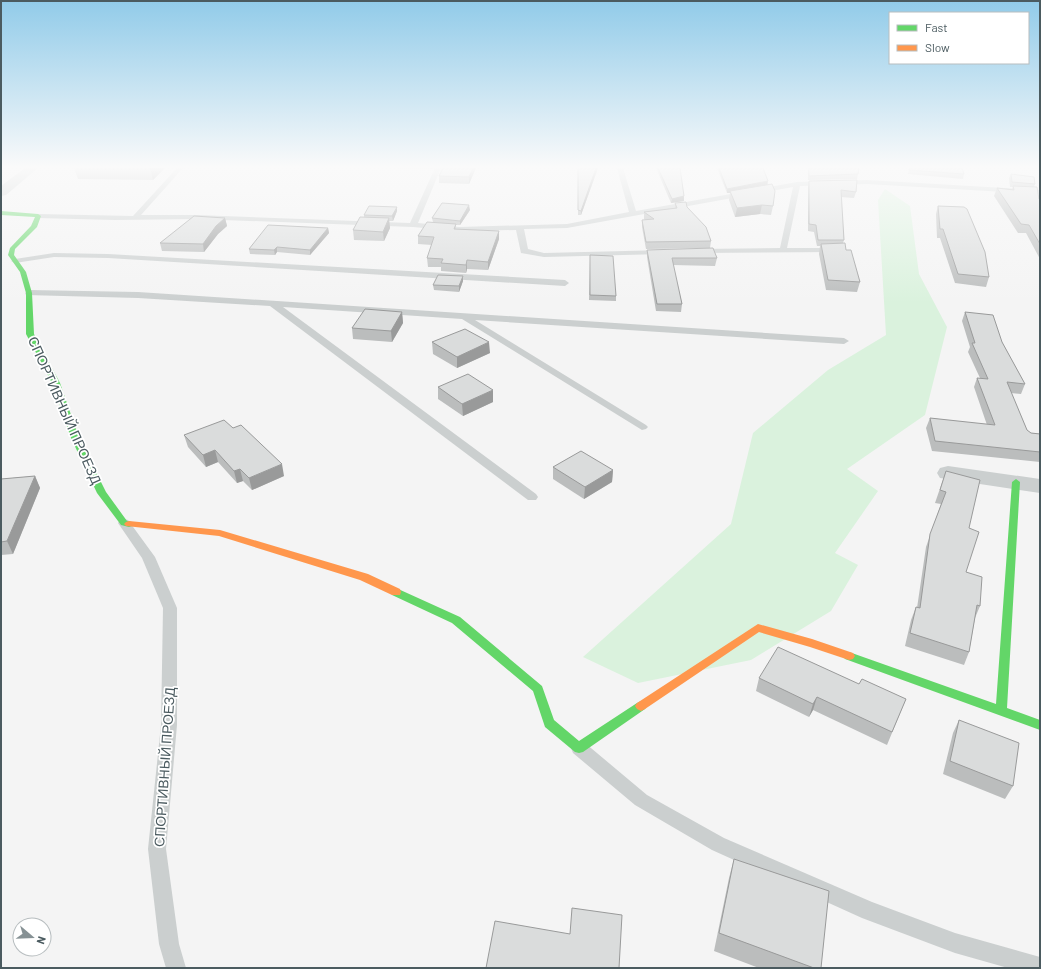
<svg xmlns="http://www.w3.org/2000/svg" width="1041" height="969" viewBox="0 0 1041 969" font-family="Barlow,sans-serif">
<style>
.green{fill:#daf2dd}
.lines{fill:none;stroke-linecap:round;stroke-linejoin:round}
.lane{fill:#cbcfcf;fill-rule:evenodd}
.street{fill:#cbcfcf;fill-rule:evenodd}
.fast{fill:#63d668;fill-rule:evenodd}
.slow{fill:#ff974d;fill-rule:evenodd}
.wall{fill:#bbbdbd}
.shaded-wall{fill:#999a9a}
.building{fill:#dadcdc;stroke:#999a9a}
.labels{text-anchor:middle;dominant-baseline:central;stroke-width:3.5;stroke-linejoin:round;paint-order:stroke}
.near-street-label{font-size:14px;fill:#4b5b60;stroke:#fff}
</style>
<rect width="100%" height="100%" fill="#f4f4f4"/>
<path class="green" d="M885,189L910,206L919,274L947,327L925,415L847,469L878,491L835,553L858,565L831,611L751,660L638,683L583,657L731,524L753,433L828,370L886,335L878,200Z"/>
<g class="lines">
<g class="lane">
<path d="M177,168H183L141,215H197L410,223L435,168H441L418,223L459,227L567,224L629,212L617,168H623L636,211L797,182L867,180L1040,190V194L867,184L800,186L787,248H837L838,250L834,252L698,253L694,251L698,249L780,248L793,187L567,228L524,229L528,249L544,253L666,250L667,252L663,254L544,257L521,253L516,230L459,231L413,227L197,219L115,220L38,218L34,216L38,214L133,216Z"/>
<path d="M54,253L108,254L565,280L569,283L565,286L108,258L54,257L15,263L11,261L15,259Z"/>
<path d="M29,290L138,292L844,338L849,341L844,344L475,320L646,425L648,427L646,429L642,430L462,319L283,307L536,494L538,497L536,500H528L270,306L138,298L26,295L25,293Z"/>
<path d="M124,519L128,520L155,557L177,608V725L166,849L179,944L186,968H166L159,944L148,849L161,725L163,608L142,558L118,523L120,520Z"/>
<path d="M579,741L585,743L647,795L724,838L872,902L955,933L1040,957V968H1008L955,953L862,918L712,850L635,805L573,753L571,748L573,743Z"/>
</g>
<g class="street">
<path d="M25,168H38L6,195L1,196V186Z"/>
<path d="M948,466L1040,479V493L940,478L937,473L940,468Z"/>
</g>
<g class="fast">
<path d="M1,211L38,214L41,216L37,227L15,249L14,255L26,272L32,293L34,334L60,383L79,438L106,492L127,521L132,522L134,524L132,526L129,527L121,525L97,493L71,438L52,383L26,334V293L20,272L8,255L10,248L31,226L35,217L1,215Z"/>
<path d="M1016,479L1020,482L1007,708L1040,720V730L845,659L843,656L845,653L849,652L996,704L1012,482Z"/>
<path d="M396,588L460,617L542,686L554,720L579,741L637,703L641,701L645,703L647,706L645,709L583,752L579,753L575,752L545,727L533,691L452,623L392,595L391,592L392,589Z"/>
</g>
<g class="slow">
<path d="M129,521L220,530L368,574L400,589L401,592L400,595H392L360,580L219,536L126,526L124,524L126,522Z"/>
<path d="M758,624L812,639L853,653L855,656L853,659L849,660L810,647L759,632L645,709L641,711L637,709L635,706L637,703Z"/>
</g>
</g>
<g class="wall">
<path d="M74,168H165L153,180L78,179Z"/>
<path d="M392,168H434L433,169Z"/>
<path d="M476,168L469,184L439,183V176Z"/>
<path d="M578,168H598L581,215H578Z"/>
<path d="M651,168H680L684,196V201L671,203L656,168Z"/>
<path d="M717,168H763L768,185L773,206L771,215L760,214L735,217L729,200L730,193H727Z"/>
<path d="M808,168H859L857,179L808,180Z"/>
<path d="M909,168L964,174L963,179L908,174Z"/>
<path d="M1011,174L1035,184L1034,187L1040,200V259L1026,233H1018L994,196L997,188L1012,189L1013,187H1010L1009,178Z"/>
<path d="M809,181L856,192L854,198L841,197L844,240L843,243L860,282L857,292L826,290L819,254L820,246H817L814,232L808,231V187Z"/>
<path d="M675,203L687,207L711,241L710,248L646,249L642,227V220H645L644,219V212L675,208Z"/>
<path d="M938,206L989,277L986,287L955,283L940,238H937L936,214Z"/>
<path d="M470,210L460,225H456V229L499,231V239L488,270L467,269L466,273L441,271V267H428L427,258L432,245L418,244V236L433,222L432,218Z"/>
<path d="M397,211L393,221H389L390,228L384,241L354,240L353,230L364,217V215Z"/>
<path d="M225,218L227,226L218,234L204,252L162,251L160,243Z"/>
<path d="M328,228L329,233L310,255L277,252L275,255L250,254L249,249Z"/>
<path d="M647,250L717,258L715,266L673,265L682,304L681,312L656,311L647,257Z"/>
<path d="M590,255L616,296V301L589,300Z"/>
<path d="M463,281L459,292L434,290L433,285Z"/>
<path d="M402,312L403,323L392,342L353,339L352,328Z"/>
<path d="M965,312L1002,342L1025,384L1021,394L1011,393L1027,430L1031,433L1040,434V462L932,451L926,428L930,418L987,425L974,387L977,378H980L968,352L970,347L962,321Z"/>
<path d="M432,342L490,353L457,368L433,354Z"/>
<path d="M438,387L493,402L463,416L438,399Z"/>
<path d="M184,435L284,476L252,490L243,481L237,483L218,462L206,467L188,447Z"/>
<path d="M553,467L613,470L612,482L584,499L553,479Z"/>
<path d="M946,471L969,528L966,572L980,606L975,618L969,652L964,665L905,646L911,620L916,607L917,608L926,547L941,504L935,503Z"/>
<path d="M35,476L40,488L13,554L1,555V479Z"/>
<path d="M759,678L859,684L906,699L887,745L813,710L809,717L756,691Z"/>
<path d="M959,720L1013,786L1005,799L943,774L953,733Z"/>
<path d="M734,859L821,968H759L714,951L729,878Z"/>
</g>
<g class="shaded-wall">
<path d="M150,168H165L153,180Z"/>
<path d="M473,168H476L469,184V177Z"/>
<path d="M596,168H598L581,215V211Z"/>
<path d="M768,181L767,186L730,191V193H727V189Z"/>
<path d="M684,196V201L671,203L672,199Z"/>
<path d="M469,205L470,210L460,225V221Z"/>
<path d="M762,205L760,214L735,217L737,208Z"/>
<path d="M397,207V211L393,221L392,216Z"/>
<path d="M225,218L227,226L218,234L204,252L203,244L216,226Z"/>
<path d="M389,218L390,228L384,241L383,232Z"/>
<path d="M328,228L329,233L310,255V250Z"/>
<path d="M499,231V239L488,270V262Z"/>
<path d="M277,247V252L275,255L274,250Z"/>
<path d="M467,260V269L466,273V265Z"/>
<path d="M463,276V281L459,292V286Z"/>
<path d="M402,312L403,323L392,342L391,331Z"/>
<path d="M489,342L490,353L457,368V357Z"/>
<path d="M493,390V402L463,416L462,404Z"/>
<path d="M215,450L218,462L206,467L203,455Z"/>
<path d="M282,464L284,476L252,490L249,478Z"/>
<path d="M240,469L243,481L237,483L234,471Z"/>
<path d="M613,470L612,482L584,499L585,487Z"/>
<path d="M35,476L40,488L13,554L7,541Z"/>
<path d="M817,697L813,710L809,717L813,704Z"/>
</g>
<g class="building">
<path d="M443,168H473L469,177L439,176Z"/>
<path d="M578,168H596L581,211L578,210Z"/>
<path d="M658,168H680L684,196L672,199Z"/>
<path d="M719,168H763L768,181L727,189Z"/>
<path d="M809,168H859L858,174L809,176Z"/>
<path d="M910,168H962L964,174L909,170Z"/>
<path d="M1011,174L1034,177L1035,184L1012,182Z"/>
<path d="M857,180L856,192L841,190L844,240H818L816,225L809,224V181Z"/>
<path d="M772,184L775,191L773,206L762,205L737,208L730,191Z"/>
<path d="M1013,186L1037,187L1039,199L1040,200V244L1029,225L1021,224L997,188L1014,190Z"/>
<path d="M686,202L687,207L706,227L711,241L646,242L642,220L654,219L644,212L677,208L675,203Z"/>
<path d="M442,203L469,205L460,221L432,218Z"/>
<path d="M369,206L397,207L392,216L364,215Z"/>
<path d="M938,206L964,207L967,209L985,252L989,277L958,274L943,229H940Z"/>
<path d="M194,216L225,218L216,226L203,244L160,243Z"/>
<path d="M360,217L389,218L383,232L353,230Z"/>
<path d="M427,222L456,224L454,229L499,231L488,262L467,260L466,265L441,263L443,259L427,258L434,237L418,236Z"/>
<path d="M268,225L328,228L310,250L277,247L274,250L249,249Z"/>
<path d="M845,243L846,250H851L860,282L828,280L821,244Z"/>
<path d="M713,248L717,258H672L682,304H657L647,250Z"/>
<path d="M590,255L613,256L616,296L590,295Z"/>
<path d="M438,275L463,276L459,286L433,285Z"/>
<path d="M365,309L402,312L391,331L352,328Z"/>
<path d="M965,312L993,315L1002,342L1025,384L1007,382L1027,430L1031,433L1040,434V452L935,441L930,418L995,425L977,378L988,379L972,343H975Z"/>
<path d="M465,329L489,342L457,357L432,342Z"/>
<path d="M468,374L493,390L462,404L438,387Z"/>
<path d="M224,420L233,428L241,425L282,464L249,478L240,469L234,471L215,450L203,455L184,435Z"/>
<path d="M581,451L613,470L585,487L553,467Z"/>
<path d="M946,471L980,480L969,528L979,532L966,572L982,577L980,606L977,605L969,652L910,633L916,607L920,608L930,534L946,492L940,490Z"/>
<path d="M35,476L7,541L1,542V479Z"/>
<path d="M778,647L859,684L862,679L906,699L892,732L817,697L813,704L759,678Z"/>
<path d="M959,720L1019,743L1013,786L950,761Z"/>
<path d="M734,859L829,891L821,968H814L719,933Z"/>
<path d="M572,908L622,915L619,968H486L495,921L570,934Z"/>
</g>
<linearGradient id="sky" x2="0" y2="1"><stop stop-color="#91cbe9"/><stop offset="0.55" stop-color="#fafafa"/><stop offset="1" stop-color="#fafafa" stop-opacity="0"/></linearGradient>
<rect width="1041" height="303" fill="url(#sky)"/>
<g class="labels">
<g class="near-street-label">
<text transform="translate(65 410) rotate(66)">СПОРТИВНЫЙ ПРОЕЗД</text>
<text transform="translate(164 767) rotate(-86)">СПОРТИВНЫЙ ПРОЕЗД</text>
</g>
</g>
<rect width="1041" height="969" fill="none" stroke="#4b5b60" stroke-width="4"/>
<rect x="889" y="12" width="140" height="52" fill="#ffffff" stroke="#b7bdbf"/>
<rect x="897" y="25" width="20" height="6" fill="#63d668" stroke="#b7bdbf"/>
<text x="925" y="32" font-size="12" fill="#4b5b60">Fast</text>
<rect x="897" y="45" width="20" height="6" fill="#ff974d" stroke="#b7bdbf"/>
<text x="925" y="52" font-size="12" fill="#4b5b60">Slow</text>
<g transform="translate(32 937) rotate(109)"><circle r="19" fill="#ffffff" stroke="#b7bdbf"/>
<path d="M0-3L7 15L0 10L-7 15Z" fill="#869194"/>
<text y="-6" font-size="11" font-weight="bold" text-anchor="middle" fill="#4b5b60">N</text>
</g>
</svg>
